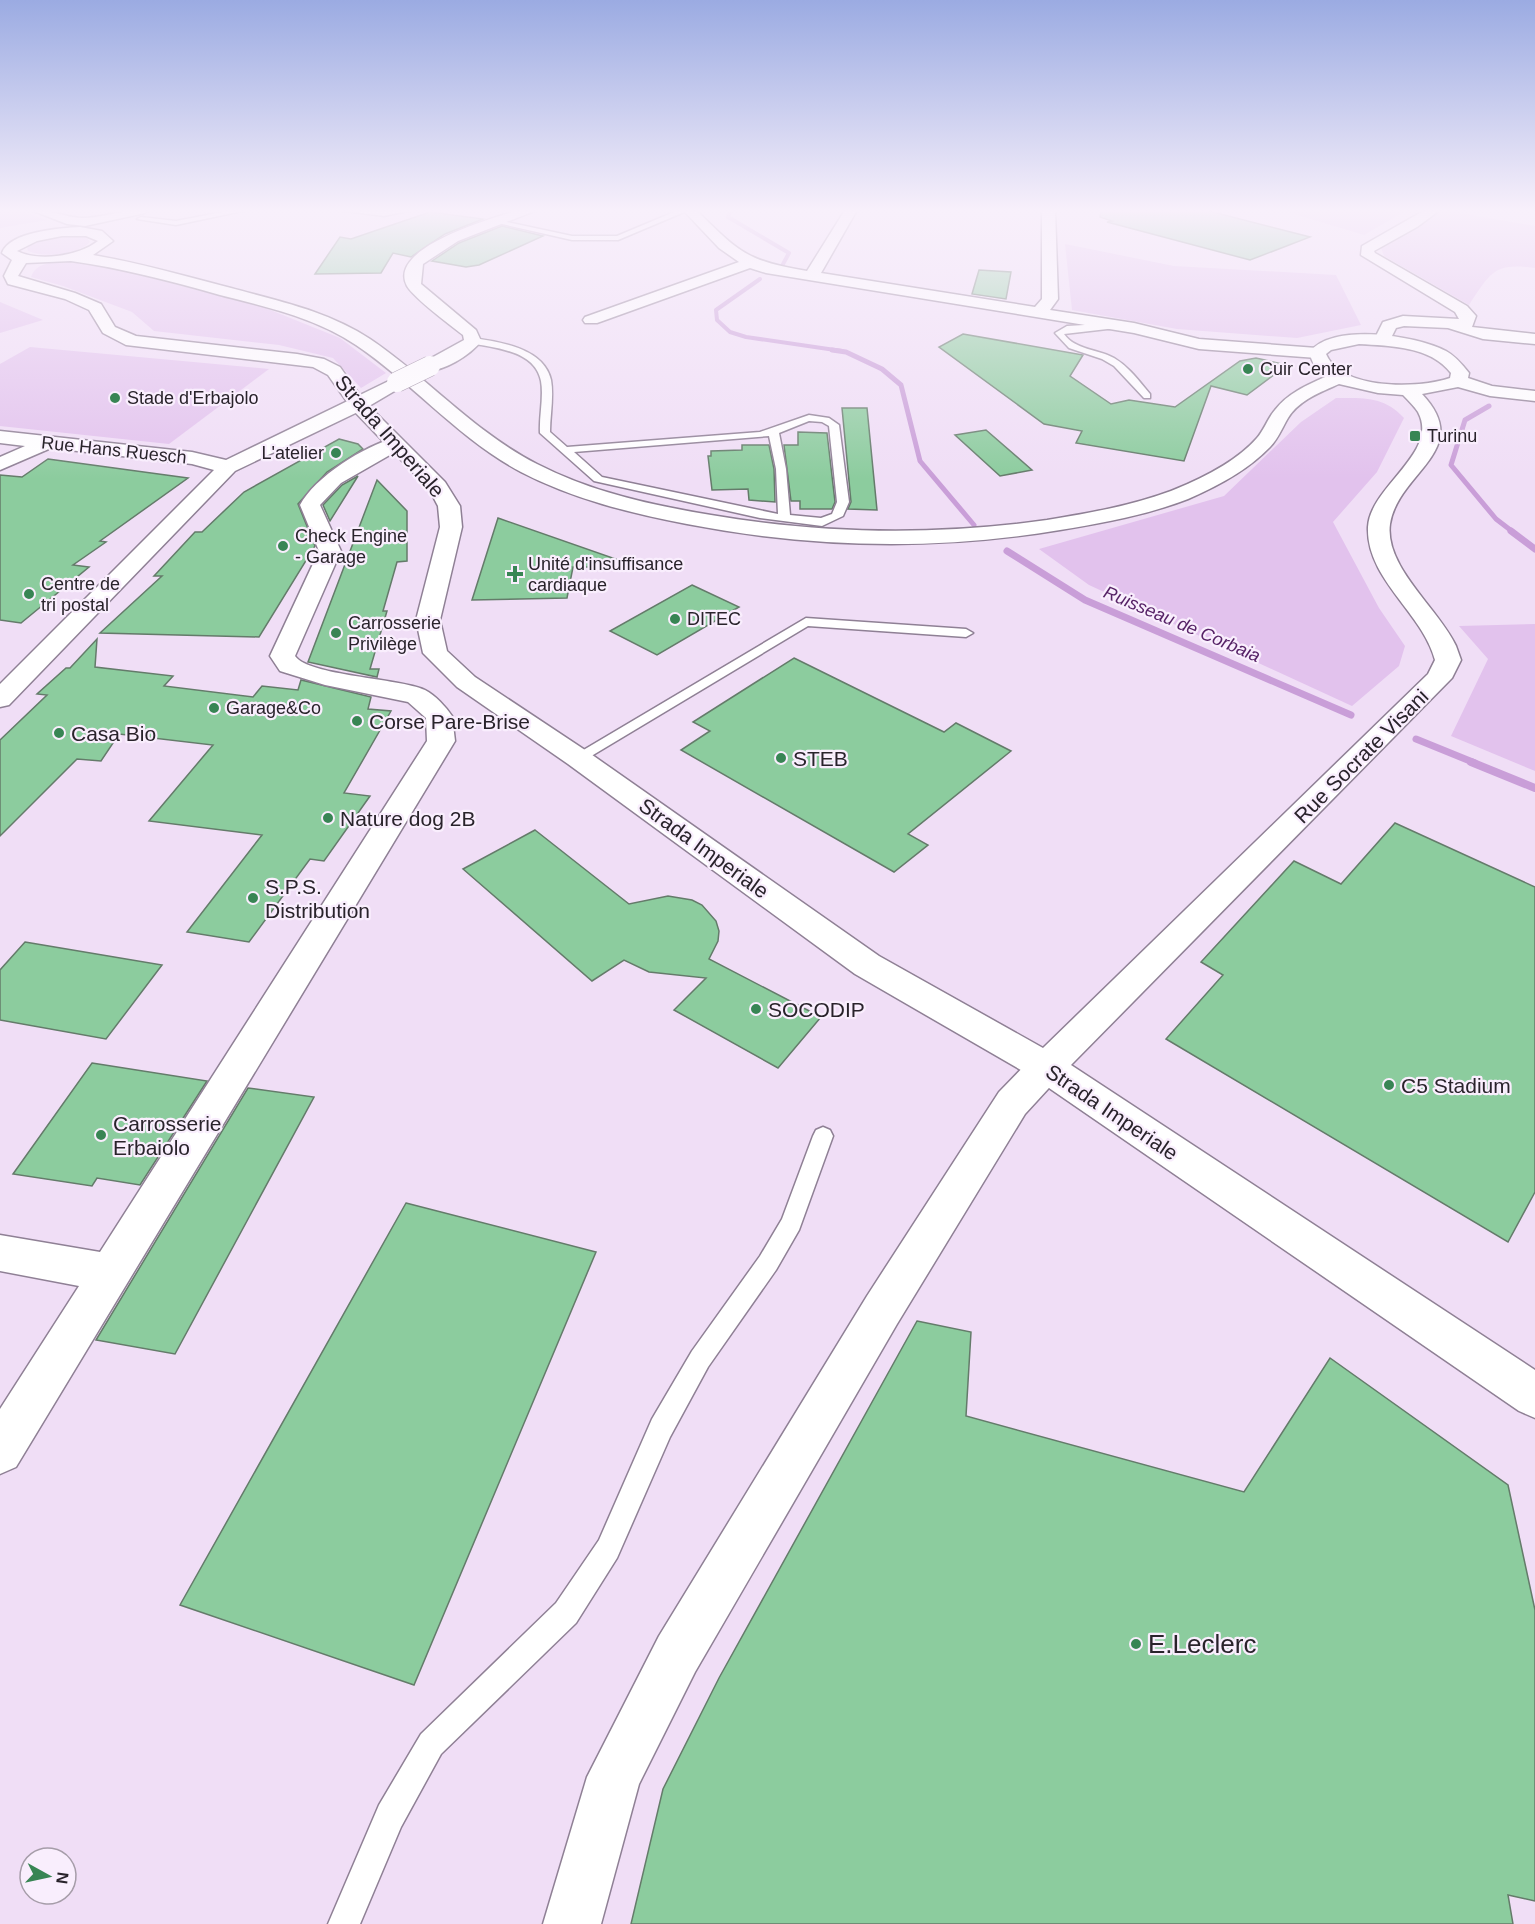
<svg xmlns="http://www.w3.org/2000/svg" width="1535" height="1924" viewBox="0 0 1535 1924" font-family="Arial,sans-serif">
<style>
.green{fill:#e2c2ed}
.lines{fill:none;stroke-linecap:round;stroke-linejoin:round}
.stream-far3{stroke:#c99ed8;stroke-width:4}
.stream-far2{stroke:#c99ed8;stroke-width:5}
.stream-far1{stroke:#c99ed8;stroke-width:7}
.stream{stroke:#c99ed8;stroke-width:8}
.building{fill:#8ccc9e;stroke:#647b6a;stroke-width:1.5}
.lane-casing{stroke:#8f8095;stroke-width:3}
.street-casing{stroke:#8f8095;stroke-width:3}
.secondary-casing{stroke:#8f8095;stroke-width:3}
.lane{fill:#fff;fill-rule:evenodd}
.street{fill:#fff;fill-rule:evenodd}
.secondary{fill:#fff;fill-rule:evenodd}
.street-bridge-casing{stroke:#8f8095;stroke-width:21;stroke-linecap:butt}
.street-bridge{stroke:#fff;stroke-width:20}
.poi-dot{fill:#388554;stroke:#f9eefd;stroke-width:2}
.labels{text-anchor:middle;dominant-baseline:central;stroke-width:4.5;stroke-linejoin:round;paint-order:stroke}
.far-poi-label{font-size:18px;fill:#29232b;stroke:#f9eefd;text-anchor:start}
.far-street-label{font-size:18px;fill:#29232b;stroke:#f9eefd}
.far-water-label{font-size:18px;font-style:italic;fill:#572367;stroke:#f9eefd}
.street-label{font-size:21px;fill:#29232b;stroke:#f9eefd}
.poi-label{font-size:21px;fill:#29232b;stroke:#f9eefd;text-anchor:start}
.near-poi-label{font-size:26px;fill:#29232b;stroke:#f9eefd;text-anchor:start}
</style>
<rect width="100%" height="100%" fill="#f0def6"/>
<g class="green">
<path d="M0,210H16L47,220L0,228Z"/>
<path d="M1281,210H1407L1364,235Z"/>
<path d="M1443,210L1535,226V268C1494,262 1490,273 1469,305L1384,256L1381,248Z"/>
<path d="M61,236L86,237L90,242C77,255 44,258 28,251L27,248L34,242Z"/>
<path d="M1065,244L1174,266L1336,275L1361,325L1297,338L1177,329L1072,310Z"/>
<path d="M65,261L101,265L263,307L340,338L386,373L361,388L333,358L279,345L154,331L132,312L63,286L31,277C37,262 51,263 65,261Z"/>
<path d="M0,302L43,320L0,333Z"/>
<path d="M30,347L269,369L169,444L0,426V364Z"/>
<path d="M1336,398C1364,398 1384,396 1404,418L1377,472L1333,522L1379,608L1405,646L1399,666L1352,706L1089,585L1039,549L1224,496L1301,422Z"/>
<path d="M1535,624V771L1451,736L1488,659L1459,626Z"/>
</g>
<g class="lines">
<g class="stream-far3">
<path d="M731,210L728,217L789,253L782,266"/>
<path d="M760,279L716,310L717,320L730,332L746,337L842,351"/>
</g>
<g class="stream-far2">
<path d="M832,350L846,352L882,369L901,385L920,461L974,525"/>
<path d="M1489,406L1465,420L1451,465L1496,519L1513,532"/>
</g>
<g class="stream-far1">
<path d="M1511,531L1535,549"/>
<path d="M1007,551L1085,600L1351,715"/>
<path d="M1416,739L1475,763"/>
</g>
<path class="stream" d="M1471,762L1535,788"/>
</g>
<g class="building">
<path d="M1101,210H1205L1310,237L1250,260L1107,222L1112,221L1100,217Z"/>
<path d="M430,212L483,219L445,234L411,257L393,253L381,273L315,274L340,237L351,239Z"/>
<path d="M502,226L543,236L479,265L466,267L432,261L459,243Z"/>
<path d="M979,270L1011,272L1006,299L972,294Z"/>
<path d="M963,334L1083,355L1070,376L1111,404L1129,400L1175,407L1240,361L1256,358L1287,365L1247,395L1211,386L1184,461L1076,443L1082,431L1044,424L939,347Z"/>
<path d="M842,408H867L877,510L848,509L851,502Z"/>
<path d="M986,430L1032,470L1000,476L955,435Z"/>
<path d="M798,432L827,433L835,502L832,509H800V501H791L784,445H798Z"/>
<path d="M339,439L358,444L363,449L327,472L298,504L315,546L259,637L100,633L162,576H154L195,532H202L244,492Z"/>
<path d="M742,445H769L774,469L775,502L749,500L748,489L712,490L708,456H711V451L742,450Z"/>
<path d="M48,459L188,478L100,541L106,542L73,565L89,567L21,623L0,620V475L22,477Z"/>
<path d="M358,476L330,521L323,505L342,485Z"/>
<path d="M377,480L407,511V561L397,562L383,611H387L370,669H379L377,677L308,662Z"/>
<path d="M498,518L627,563V567H573L567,598L472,600Z"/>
<path d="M692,585L739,607L657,655L610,631Z"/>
<path d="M97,639L95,667L173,676L164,686L253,697L262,686L298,690L301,680L371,697L368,709L391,711L344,793L370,796L324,861L310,859L249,942L187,932L262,835L149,821L213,745L119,734L101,761L77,759L0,836V740L47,695L37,694L66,668H70Z"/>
<path d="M794,658L944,732L956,723L1011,751L908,834L928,845L894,872L681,750L710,731L693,722Z"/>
<path d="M1395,823L1535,887V1192L1508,1242L1166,1039L1223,975L1201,962L1294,861L1341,884Z"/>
<path d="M535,830L629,904L668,896L692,900L702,905L716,921L719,931L718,941L709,959L821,1017L778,1068L674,1010L706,978L649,972L624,960L592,981L463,869Z"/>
<path d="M25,942L162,965L106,1039L0,1020V970Z"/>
<path d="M92,1063L207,1081L140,1185L97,1178L92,1186L13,1174Z"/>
<path d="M248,1088L314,1097L175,1354L96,1340Z"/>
<path d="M406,1203L596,1252L414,1685L180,1605Z"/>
<path d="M917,1321L971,1332L966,1416L1244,1492L1330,1358L1508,1485L1535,1610V1901L1508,1895L1513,1924H631L663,1789L719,1678Z"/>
</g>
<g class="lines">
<g class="lane-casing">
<g id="lane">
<path d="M233,210H247L176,225L137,219L141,217L176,221Z"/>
<path d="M338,210H412L384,216Z"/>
<path d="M679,210H689L618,240H572L493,222L497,220L572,236H617Z"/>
<path d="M1119,323V327L1116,328L1064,334C1075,350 1098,349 1114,358C1129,367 1139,381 1150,394V398H1144L1114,366L1102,359L1069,348L1055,333L1067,326Z"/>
<path d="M473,338C500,342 544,348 551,380C554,397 550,415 550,432L567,447L760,432L809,415L829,418L839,425L849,502L843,516L822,526L760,518L594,481L540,433C539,416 544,397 541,381C535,350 494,348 470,343L468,341ZM809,421L822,422L829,426L837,502L832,514L821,518L790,515L786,469L779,433ZM769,436L776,469L778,514L602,477L574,452Z"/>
<path d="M806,618L966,629L973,633L966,637L808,626L583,761H573L570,758Z"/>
<path d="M823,1127L830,1130L833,1136L799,1230L776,1270L708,1367L670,1437L617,1558L576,1623L441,1754L401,1827L360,1924H328L379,1805L421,1734L556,1603L599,1540L652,1419L692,1351L760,1256L782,1219L813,1136L816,1130Z"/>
</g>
</g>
<g class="street-casing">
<g id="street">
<path d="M31,210C49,209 64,217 82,218C103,218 124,209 147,210L145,213L85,226L67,224Z"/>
<path d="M518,210H537L458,241L423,264L421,284L476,330L481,341C472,354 441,374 424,370L421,366L424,362L464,340L463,335C450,325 414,298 407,286C386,247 495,218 518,210Z"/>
<path d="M683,210H696C739,252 746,261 807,271L845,210H857L821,273L1035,307L1042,299V210H1055L1058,299L1050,310L1134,323L1199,339L1317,348L1325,353L1317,358L1199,349L1134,333L766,273L750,268L597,323H585L583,320L585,317L739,262L719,248Z"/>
<path d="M1425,210H1440L1417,227L1374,251L1375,253L1467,306L1476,316L1472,327L1535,334V344L1483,339L1448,328L1404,326L1396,328L1388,344H1376L1374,340L1383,322L1403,316L1459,319L1455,312L1361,255L1362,246Z"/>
<path d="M397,377L406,382L403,386L364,409L235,471L9,705L0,707V684L214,470L192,464L51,448L0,470V457L25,446L0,443V431L192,452L226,460Z"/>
<path d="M395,438L405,444L402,448L341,483L320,505L341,551L295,656C309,676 399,678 425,690C435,695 446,707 452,716L455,741L16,1467L0,1474V1409L79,1286L0,1271V1235L100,1252L427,741L426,718L408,702L325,685L280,671L270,656L319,551L300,505C315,477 364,446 395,438Z"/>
<path d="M1046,1053L1059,1057L1064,1067L1059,1077L1025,1114L897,1324L695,1672L639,1784L601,1924H543L587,1777L659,1636L867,1296L999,1092L1033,1057Z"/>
</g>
</g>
<g class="secondary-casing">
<path id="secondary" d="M80,227L102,231L113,241L93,255C140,263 185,276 231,288C278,301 328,311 370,339C428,378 474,432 537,464C591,492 651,505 711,515C823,534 934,536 1047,520C1089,513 1131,506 1171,491C1201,479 1236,462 1257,438C1264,430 1268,418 1275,410C1288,393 1307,385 1325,377L1316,370L1309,353C1330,322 1416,335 1446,351C1455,356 1462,364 1469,373L1468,378L1492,386L1535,391V401L1490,396L1458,387L1422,394C1475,450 1398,472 1390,524C1384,567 1439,609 1456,646L1461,660L1452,678L1071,1065L1535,1370V1418L1519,1411L1033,1077L855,974L568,764L457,687L423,653L416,620L440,527L438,506L429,489L352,409L328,375L313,367L126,345L103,333L89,310L65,299L8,284L4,276L12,260L2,253C9,232 60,228 80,227ZM62,236H86L98,241C79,256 39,262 17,251L37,241ZM71,261C122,268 171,281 220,295C267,307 316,318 356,345C414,384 459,439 521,472C573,499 630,513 687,524C811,548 934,551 1060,530C1103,523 1147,515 1188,499C1216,487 1248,470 1270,447C1278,439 1282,428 1288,418C1299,400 1321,392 1339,384L1378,393L1403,395C1408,400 1414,406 1418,412C1440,453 1370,486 1368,527C1366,579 1423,613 1435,660L1428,674L1043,1048L879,956L588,752L475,677L447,651L440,620L462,527L460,506L445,482L364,401L340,367L324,359L297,354L136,336L115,327L101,304L75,293L18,276L26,263ZM1359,344C1391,346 1430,346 1451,373L1450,378C1418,389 1341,390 1326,354L1331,350Z"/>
</g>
<use href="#lane" class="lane"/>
<use href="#street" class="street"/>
<use href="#secondary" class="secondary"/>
<g class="street-bridge-casing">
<path id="street-bridge" d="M397,382L430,366"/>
</g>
<use href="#street-bridge" class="street-bridge"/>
</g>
<linearGradient id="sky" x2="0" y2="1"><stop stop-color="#9babe2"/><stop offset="0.44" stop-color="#f8f0fb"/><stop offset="1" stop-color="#f8f0fb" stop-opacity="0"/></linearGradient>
<rect width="1535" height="479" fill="url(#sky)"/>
<g class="poi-dot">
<circle cx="1248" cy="369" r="6"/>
<circle cx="115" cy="398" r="6"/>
<rect x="1409" y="430" width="12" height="12" rx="3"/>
<circle cx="336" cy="453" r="6"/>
<circle cx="283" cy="546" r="6"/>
<path d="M512 565h6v6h6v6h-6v6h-6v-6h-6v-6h6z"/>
<circle cx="29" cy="594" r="6"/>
<circle cx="675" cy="619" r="6"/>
<circle cx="336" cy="633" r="6"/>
<circle cx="214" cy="708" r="6"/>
<circle cx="357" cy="721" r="6"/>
<circle cx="59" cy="733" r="6"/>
<circle cx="781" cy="758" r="6"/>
<circle cx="328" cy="818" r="6"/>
<circle cx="253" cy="898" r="6"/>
<circle cx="756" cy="1009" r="6"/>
<circle cx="1389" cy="1085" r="6"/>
<circle cx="101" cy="1135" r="6"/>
<circle cx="1136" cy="1644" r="6"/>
</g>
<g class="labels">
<g class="far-poi-label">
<text x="1260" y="369">Cuir Center</text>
<text x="127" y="398">Stade d'Erbajolo</text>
<text x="1427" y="436">Turinu</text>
<text x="324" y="453" text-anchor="end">L'atelier</text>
<text x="295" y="536">Check Engine<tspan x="295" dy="21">- Garage</tspan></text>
<text x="528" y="564">Unité d'insuffisance<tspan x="528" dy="21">cardiaque</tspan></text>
<text x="41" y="584">Centre de<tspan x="41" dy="21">tri postal</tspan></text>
<text x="687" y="619">DITEC</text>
<text x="348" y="623">Carrosserie<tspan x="348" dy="21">Privilège</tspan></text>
<text x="226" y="708">Garage&amp;Co</text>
</g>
<g class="far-street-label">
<text transform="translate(114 450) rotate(6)">Rue Hans Ruesch</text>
</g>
<g class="far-water-label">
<text transform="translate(1182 624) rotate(23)">Ruisseau de Corbaia</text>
</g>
<g class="street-label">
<text transform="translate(390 436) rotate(49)">Strada Imperiale</text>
<text transform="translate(1361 756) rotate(-45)">Rue Socrate Visani</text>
<text transform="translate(704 848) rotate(36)">Strada Imperiale</text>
<text transform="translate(1112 1112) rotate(34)">Strada Imperiale</text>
</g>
<g class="poi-label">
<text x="369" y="721">Corse Pare-Brise</text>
<text x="71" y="733">Casa Bio</text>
<text x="793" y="758">STEB</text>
<text x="340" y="818">Nature dog 2B</text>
<text x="265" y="886">S.P.S.<tspan x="265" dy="24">Distribution</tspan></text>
<text x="768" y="1009">SOCODIP</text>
<text x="1401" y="1085">C5 Stadium</text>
<text x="113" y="1123">Carrosserie<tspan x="113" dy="24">Erbaiolo</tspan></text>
</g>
<g class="near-poi-label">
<text x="1148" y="1644">E.Leclerc</text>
</g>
</g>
<g transform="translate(48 1876) rotate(98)"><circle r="28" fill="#f9eefd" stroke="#a69da9" stroke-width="1.5"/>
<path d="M0-4.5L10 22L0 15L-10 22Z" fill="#388554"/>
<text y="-9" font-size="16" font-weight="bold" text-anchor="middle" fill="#29232b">N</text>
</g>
</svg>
